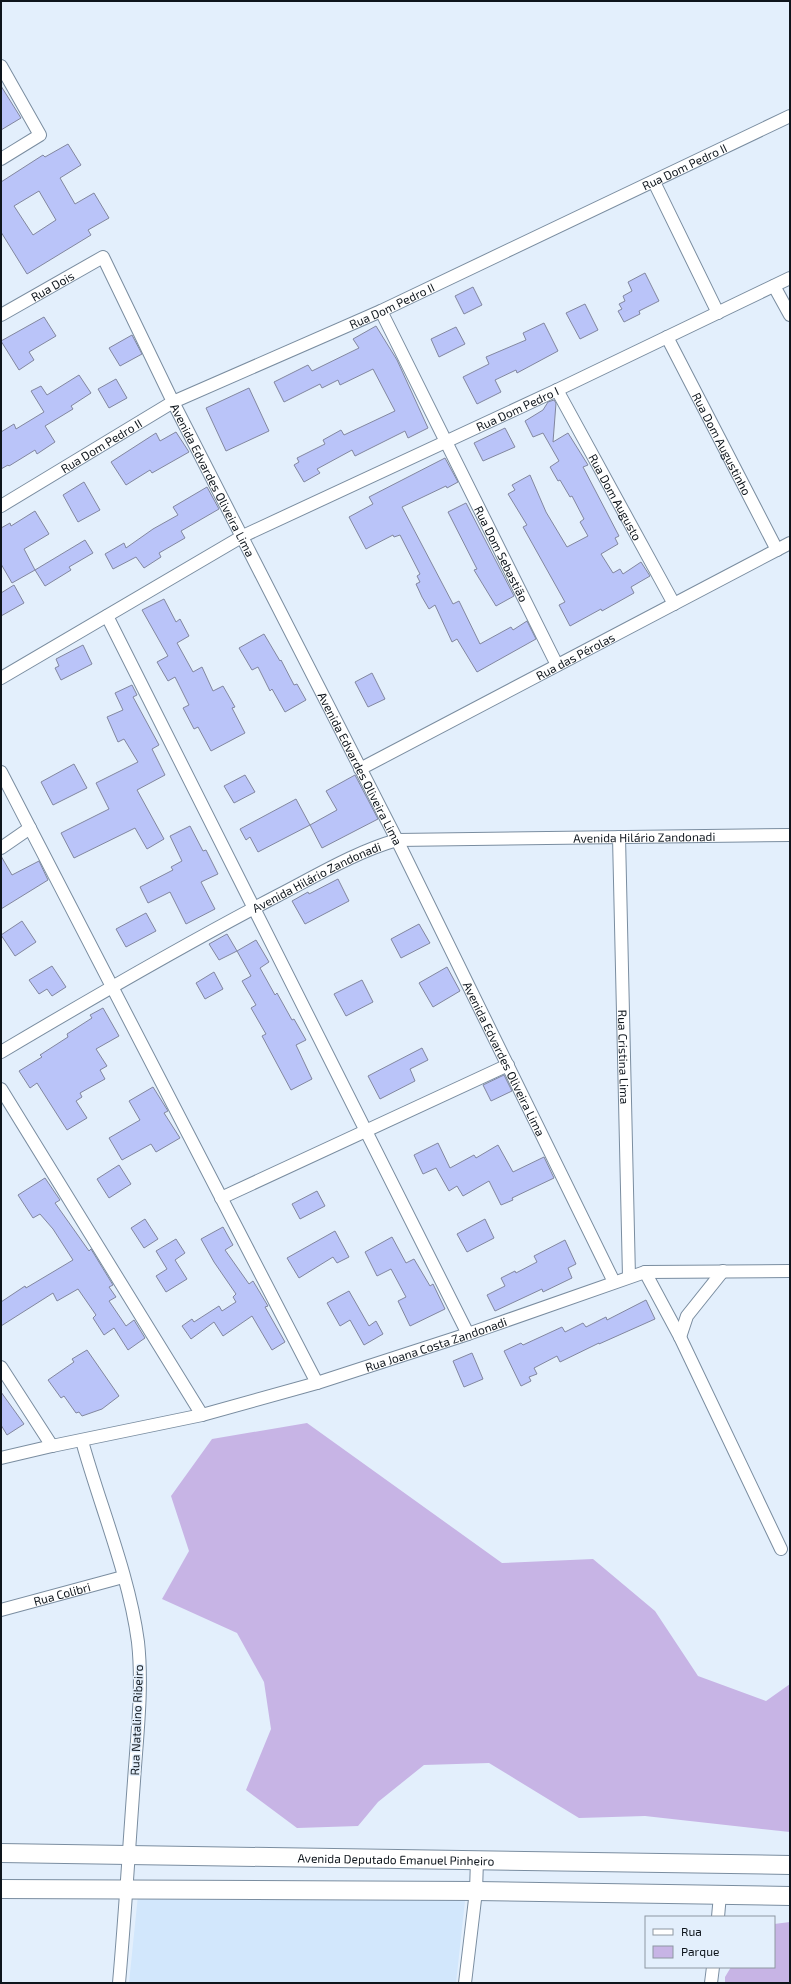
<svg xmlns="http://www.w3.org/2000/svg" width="791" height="1984" viewBox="0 0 791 1984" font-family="'Exo 2',sans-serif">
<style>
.built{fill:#d2e7fc}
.green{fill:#c7b4e5}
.building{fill:#bac4f9;stroke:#82879f;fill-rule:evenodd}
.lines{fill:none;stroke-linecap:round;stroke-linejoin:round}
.street-casing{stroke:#7a8da0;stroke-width:14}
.secondary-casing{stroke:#7a8da0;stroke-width:20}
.street{stroke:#fff;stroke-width:12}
.secondary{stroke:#fff;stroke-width:18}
.labels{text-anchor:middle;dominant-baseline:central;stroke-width:3;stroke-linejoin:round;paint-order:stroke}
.street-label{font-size:12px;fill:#0e151c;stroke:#e3effc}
</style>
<rect width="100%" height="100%" fill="#e3effc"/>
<path class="built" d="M138,1895L465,1901L456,1983H129Z"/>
<g class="green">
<path d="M307,1423L502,1563L593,1559L655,1611L698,1676L766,1701L790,1684V1832L645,1816L579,1818L489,1763L424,1765L378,1802L358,1826L297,1828L246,1790L271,1729L264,1682L237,1633L162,1599L189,1551L171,1496L212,1439Z"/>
<path d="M790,1922V1983H725V1977L731,1967H774V1924Z"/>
</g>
<g class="building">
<path d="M1,86L21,118L1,130Z"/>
<path d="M68,144L81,165L60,178L75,204L94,193L109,218L88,230L91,235L27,274L1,232V182L43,155L45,157ZM39,191L56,220L33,235L14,206Z"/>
<path d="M645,273L659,301L639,311L640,314L624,322L618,311L622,309L619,304L625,301L623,296L632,291L628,282Z"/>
<path d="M473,287L482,305L464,314L455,296Z"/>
<path d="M585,304L598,330L580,339L566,313Z"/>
<path d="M44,317L56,336L29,352L34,360L19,370L1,341Z"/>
<path d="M544,323L558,351L517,373L516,370L495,380L501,392L477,404L463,377L489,364L486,357L526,340L523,333Z"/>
<path d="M376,326L397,360L428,428L408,438L405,431L355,456L352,450L317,469L320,473L304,482L294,465L299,462L297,458L325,444L323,440L341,430L344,435L395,411L373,369L340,385L338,380L322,388L320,384L284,402L274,382L308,365L312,371L359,348L353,339Z"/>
<path d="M456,327L465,344L439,357L431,339Z"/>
<path d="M132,335L142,354L120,366L109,348Z"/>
<path d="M79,375L91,393L71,406L73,409L45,426L55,442L37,454L35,450L9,466L8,465L1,469V432L14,424L16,429L44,412L31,391L41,386L47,395Z"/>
<path d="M116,379L127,398L109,408L98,389Z"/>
<path d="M249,388L269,431L226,451L206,408Z"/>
<path d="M554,400L556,403L553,442L568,433L588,465L583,467L619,536L615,538L618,544L601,554L613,573L620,569L623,574L641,562L650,576L631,587L634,593L602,611L601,609L570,626L559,605L565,602L523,527L527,525L508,494L515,490L512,485L530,475L546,512L567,547L588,536L580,522L584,519L572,496L570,497L560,480L558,481L550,467L559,461L543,433L533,437L525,421L543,410L548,402Z"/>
<path d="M505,428L515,447L483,461L474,443Z"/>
<path d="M176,432L189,452L152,473L150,470L126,485L111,462L156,433L160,441Z"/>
<path d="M445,458L458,482L447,488L446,486L402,507L453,604L459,601L480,644L511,627L513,630L527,621L536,639L477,672L457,639L452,642L435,605L429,609L422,597L416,584L420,582L417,576L420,574L400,535L394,537L393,535L366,549L349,517L373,504L369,497Z"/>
<path d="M84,482L100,510L78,522L63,495Z"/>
<path d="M207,487L219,509L181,531L185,538L159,553L161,557L144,568L136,557L113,569L105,554L124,543L126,548L153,529L178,515L173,507Z"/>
<path d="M466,503L514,596L496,606L474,570L477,569L448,512Z"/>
<path d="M35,511L49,534L24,549L35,570L12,583L1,564V528L10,523L11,526Z"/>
<path d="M85,540L93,553L69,567L71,570L45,586L35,570Z"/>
<path d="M14,585L24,603L1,616V593Z"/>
<path d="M164,599L176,622L180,619L189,636L177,643L193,672L202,667L213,691L223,686L235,707L232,708L245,733L211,751L198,727L194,729L183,708L189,705L175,677L168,681L157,662L168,656L142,610Z"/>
<path d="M264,634L280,661L281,660L294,685L297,684L306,700L285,712L272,689L270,691L258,667L252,670L239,648Z"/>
<path d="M83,645L92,664L61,680L55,668L59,666L56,659Z"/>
<path d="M372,673L385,699L368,707L355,682Z"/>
<path d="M132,685L137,695L133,697L159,745L152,749L165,775L137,790L164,839L147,849L135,828L74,858L61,833L109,809L96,783L138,762L124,739L118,742L107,717L123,710L115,693Z"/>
<path d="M74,764L87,788L53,805L41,782Z"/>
<path d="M245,775L255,792L234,803L224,786Z"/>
<path d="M355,775L378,819L322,848L310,825L337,810L326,791Z"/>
<path d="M296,799L310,825L258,852L250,837L246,840L240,829Z"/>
<path d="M190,826L203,851L206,850L218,874L201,882L215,909L186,924L170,892L148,903L140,887L173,870L171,867L182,861L170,836Z"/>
<path d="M1,856L12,875L39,861L48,880L1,909Z"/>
<path d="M338,879L349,901L305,924L292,901L308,892L309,894Z"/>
<path d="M146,913L156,931L126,947L116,929Z"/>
<path d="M22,921L36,942L15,956L1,935Z"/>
<path d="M419,924L430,943L401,958L391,939Z"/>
<path d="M227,934L237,951L219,960L209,944Z"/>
<path d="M256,940L269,962L260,968L275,995L277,993L292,1020L294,1019L306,1040L296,1045L312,1079L291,1090L262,1036L266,1034L251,1008L256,1005L242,981L251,976L237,951Z"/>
<path d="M52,966L66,987L52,996L47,989L39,994L29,980Z"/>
<path d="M447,967L460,991L433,1007L419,983Z"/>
<path d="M214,972L223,989L205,999L196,983Z"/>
<path d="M362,980L373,1002L346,1016L334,994Z"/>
<path d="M103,1008L119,1036L96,1049L107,1066L100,1070L105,1079L80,1093L82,1097L76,1101L87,1118L67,1130L37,1083L30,1088L19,1071L42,1057L40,1055L68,1037L67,1034L92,1018L90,1015Z"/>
<path d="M422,1048L428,1060L410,1069L415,1081L380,1099L368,1076Z"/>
<path d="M504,1075L512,1091L491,1101L483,1085Z"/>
<path d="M153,1087L168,1111L164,1113L180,1138L156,1152L151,1144L122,1160L109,1138L140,1120L129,1101Z"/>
<path d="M438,1143L450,1168L474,1155L476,1158L498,1145L513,1172L544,1157L554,1178L512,1198L513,1200L501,1205L489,1181L463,1196L457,1186L449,1191L436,1168L423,1174L414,1155Z"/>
<path d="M119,1165L131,1184L109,1198L97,1179Z"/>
<path d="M45,1178L60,1200L55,1203L89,1251L91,1249L113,1285L109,1287L116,1297L109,1301L126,1326L134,1320L145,1338L128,1350L114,1328L104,1335L93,1318L96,1315L78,1289L57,1301L53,1293L1,1326V1302L25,1286L26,1288L73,1260L53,1229L40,1214L33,1218L18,1195Z"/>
<path d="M317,1191L325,1206L300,1219L292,1204Z"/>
<path d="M145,1219L158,1239L144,1248L131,1228Z"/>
<path d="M485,1219L494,1238L467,1252L457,1234Z"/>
<path d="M223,1227L233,1245L225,1250L249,1284L253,1281L268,1306L265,1307L285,1342L272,1350L252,1316L223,1336L214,1322L191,1339L182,1326L192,1319L194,1322L219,1306L222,1311L236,1302L233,1297L236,1294L214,1262L201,1239Z"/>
<path d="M335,1231L349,1257L337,1263L333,1257L299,1278L287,1258Z"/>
<path d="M392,1237L406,1263L414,1259L430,1286L433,1284L445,1309L410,1326L398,1301L406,1297L391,1269L377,1276L365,1252Z"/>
<path d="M176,1239L185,1253L175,1260L187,1279L166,1292L156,1276L167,1269L156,1251Z"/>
<path d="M565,1240L576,1264L568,1268L572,1278L543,1292L542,1289L495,1311L487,1295L505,1286L501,1278L515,1271L516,1273L537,1262L534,1256Z"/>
<path d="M349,1291L369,1326L376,1321L383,1334L364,1345L350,1320L340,1326L327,1303Z"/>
<path d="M646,1300L655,1319L599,1344V1343L560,1362L557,1356L534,1368L537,1374L529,1377L531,1381L521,1386L504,1351L521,1343L523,1345L562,1327L565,1332L583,1323L586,1327L606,1317L607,1320Z"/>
<path d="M87,1350L119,1396L102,1409L82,1416L79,1412L76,1413L64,1396L61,1398L48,1380L74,1362L72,1359Z"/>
<path d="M472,1353L483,1379L464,1387L453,1361Z"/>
<path d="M1,1392L24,1424L7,1435L1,1425Z"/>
</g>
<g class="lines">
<g class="street-casing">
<g id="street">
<path d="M1,66L40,135L1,159"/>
<path d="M654,182L718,313"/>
<path d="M774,286L790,315"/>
<path id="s1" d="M381,311L557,665"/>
<path id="s2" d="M1,315L103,257L173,402L397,840L614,1282"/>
<path id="s3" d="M667,337L777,550"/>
<path id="s4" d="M557,390L674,604"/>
<path id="s5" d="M1,506L173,402L381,311L790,116"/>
<path d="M107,616L468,1334"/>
<path id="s6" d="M1,678L243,536L557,390L790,278"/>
<path id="s7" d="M360,769L790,543"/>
<path d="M1,772L317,1383"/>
<path id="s8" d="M619,837L629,1277"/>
<path d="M1,848L30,828"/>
<path id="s9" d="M1,1052C92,998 183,945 277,896C316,876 355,852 397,840L790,835"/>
<path d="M1,1089L202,1415"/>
<path d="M221,1198L508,1065"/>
<path d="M645,1272L680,1337L781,1549"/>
<path d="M680,1337L687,1316L723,1271"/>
<path d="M1,1367L52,1446"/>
<path d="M82,1441C100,1506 129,1574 138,1642C143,1688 137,1735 134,1781C129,1848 125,1916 119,1983"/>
<path id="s10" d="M1,1458L52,1446L202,1415L317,1383L468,1334L645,1272L790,1271"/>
<path id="s11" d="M1,1610L123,1577"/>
<path d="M718,1917L720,1895"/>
<path d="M465,1983L476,1891L477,1860"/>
<path d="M711,1983L713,1967"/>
</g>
</g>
<g class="secondary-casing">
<g id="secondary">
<path id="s12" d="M1,1853L790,1865"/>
<path d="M1,1889L476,1891L790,1896"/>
</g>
</g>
<use href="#street" class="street"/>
<use href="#secondary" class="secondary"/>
</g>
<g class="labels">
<g class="street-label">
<text stroke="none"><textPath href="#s5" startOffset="764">Rua Dom Pedro II</textPath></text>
<text stroke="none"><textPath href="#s2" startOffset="59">Rua Dois</textPath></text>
<text stroke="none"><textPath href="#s5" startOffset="440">Rua Dom Pedro II</textPath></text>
<text stroke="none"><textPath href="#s6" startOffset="583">Rua Dom Pedro I</textPath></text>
<text stroke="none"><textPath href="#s3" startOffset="120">Rua Dom Augustinho</textPath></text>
<text stroke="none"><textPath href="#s5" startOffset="117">Rua Dom Pedro II</textPath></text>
<text stroke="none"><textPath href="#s2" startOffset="366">Avenida Edvardes Oliveira Lima</textPath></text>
<text stroke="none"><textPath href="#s4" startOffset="122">Rua Dom Augusto</textPath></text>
<text stroke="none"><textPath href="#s1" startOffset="271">Rua Dom Sebastião</textPath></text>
<text stroke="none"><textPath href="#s7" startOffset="243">Rua das Pérolas</textPath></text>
<text stroke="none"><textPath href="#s2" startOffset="690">Avenida Edvardes Oliveira Lima</textPath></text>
<text stroke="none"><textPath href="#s9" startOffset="697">Avenida Hilário Zandonadi</textPath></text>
<text stroke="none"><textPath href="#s9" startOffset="361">Avenida Hilário Zandonadi</textPath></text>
<text stroke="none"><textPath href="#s8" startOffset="220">Rua Cristina Lima</textPath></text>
<text stroke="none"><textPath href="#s2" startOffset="1014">Avenida Edvardes Oliveira Lima</textPath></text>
<text stroke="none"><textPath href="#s10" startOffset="450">Rua Joana Costa Zandonadi</textPath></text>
<text stroke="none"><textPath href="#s11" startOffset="63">Rua Colibri</textPath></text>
<text transform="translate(136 1720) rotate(-88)">Rua Natalino Ribeiro</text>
<text stroke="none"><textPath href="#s12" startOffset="395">Avenida Deputado Emanuel Pinheiro</textPath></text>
</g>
</g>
<rect width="791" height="1984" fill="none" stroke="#0e151c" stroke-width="4"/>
<rect x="645" y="1916" width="130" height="52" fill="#e3effc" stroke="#8e98a2"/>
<rect x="653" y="1929" width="20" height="6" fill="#ffffff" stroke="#8e98a2"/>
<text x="681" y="1936" font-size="12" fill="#0e151c">Rua</text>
<rect x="653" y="1946" width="20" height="12" fill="#c7b4e5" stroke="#8e98a2"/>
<text x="681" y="1956" font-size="12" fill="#0e151c">Parque</text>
</svg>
